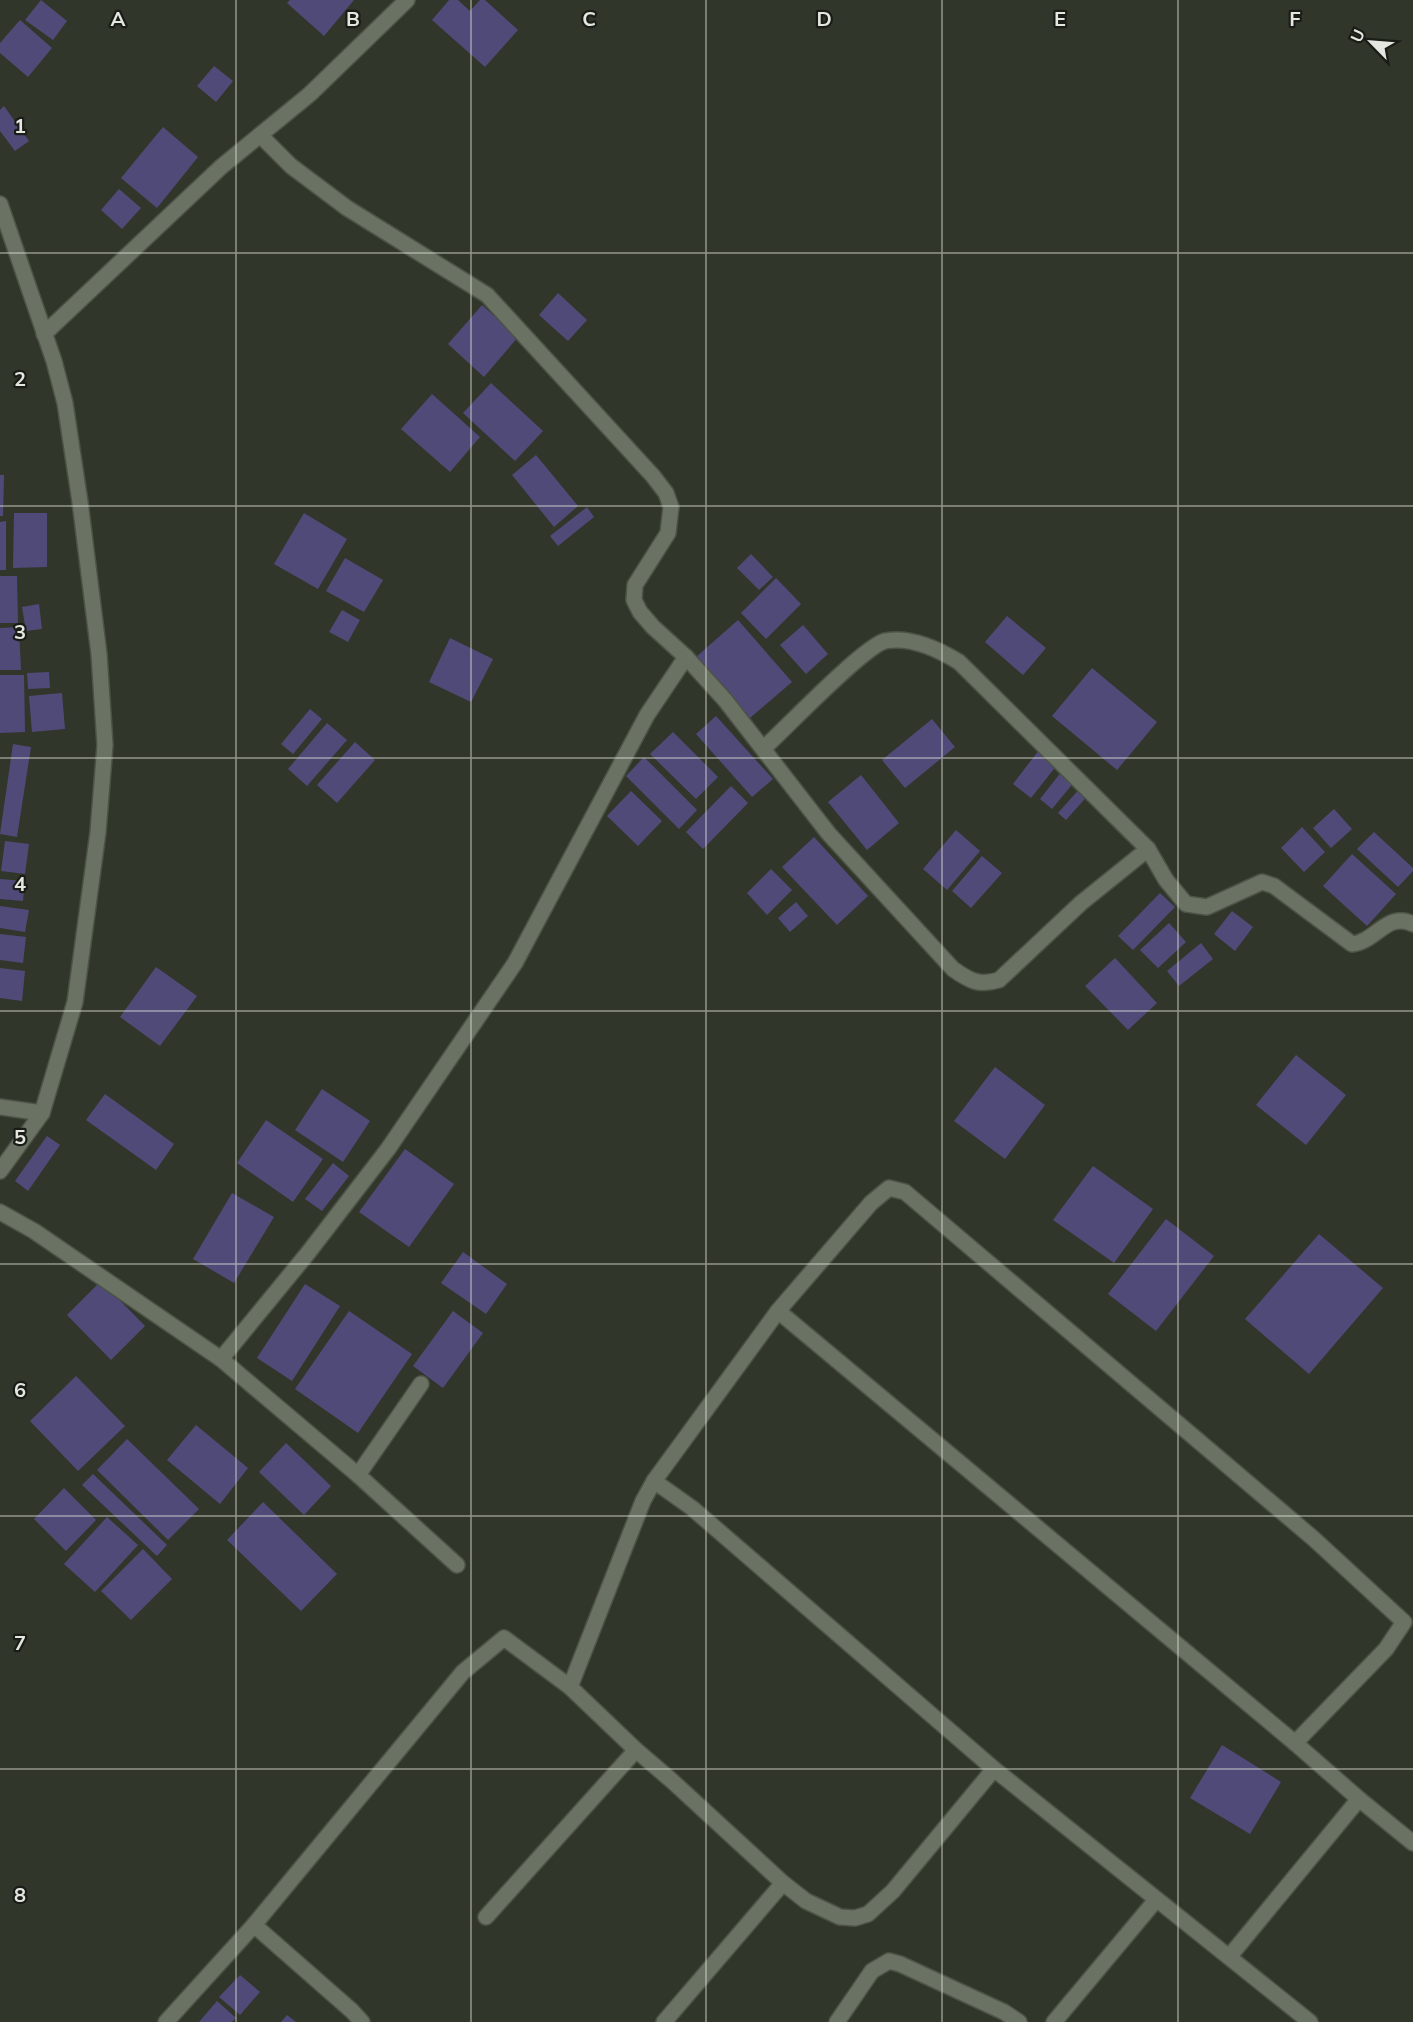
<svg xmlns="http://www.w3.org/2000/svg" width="1413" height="2022" viewBox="0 0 1413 2022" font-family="Mulish,sans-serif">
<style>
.building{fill:#504a79}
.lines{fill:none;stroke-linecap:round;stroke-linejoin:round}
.street-casing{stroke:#4d5247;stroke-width:18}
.street{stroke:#6a7263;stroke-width:15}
.grid{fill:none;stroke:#e3e7df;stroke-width:1.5;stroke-opacity:0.55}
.grid-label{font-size:20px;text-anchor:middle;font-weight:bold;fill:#e3e7df;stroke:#1a1d17;stroke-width:4.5;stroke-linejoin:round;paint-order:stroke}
</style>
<rect width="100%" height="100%" fill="#303629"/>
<g class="building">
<path d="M41,0L67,21L53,40L25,20Z"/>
<path d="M290,0H354L324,36L287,3Z"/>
<path d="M449,0H458L470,11L480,0H485L518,30L485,67L432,20Z"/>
<path d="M20,20L52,48L28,77L0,53V43Z"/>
<path d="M214,66L233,81L216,102L197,86Z"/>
<path d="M4,106L29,141L15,151L0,131V110Z"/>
<path d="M163,127L198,157L157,208L121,178Z"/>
<path d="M119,189L141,208L122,229L101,210Z"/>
<path d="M558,293L587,320L568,341L539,315Z"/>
<path d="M482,305L518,337L484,377L448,344Z"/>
<path d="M491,383L543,431L515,461L463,413Z"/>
<path d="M432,394L480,437L450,472L401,429Z"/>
<path d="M536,455L578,506L554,527L512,475Z"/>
<path d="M0,475H4L3,516H0Z"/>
<path d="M587,507L594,517L558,546L550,536Z"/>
<path d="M14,513H47V567L13,568Z"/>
<path d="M304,513L347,539L318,589L274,564Z"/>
<path d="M6,521V570H0V522Z"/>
<path d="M751,554L773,577L759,590L737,568Z"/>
<path d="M345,558L383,580L364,612L326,591Z"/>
<path d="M0,576H17L18,623H0Z"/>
<path d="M776,578L801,604L766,639L741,613Z"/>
<path d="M39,604L42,629L26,631L22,607Z"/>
<path d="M342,610L360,620L348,642L329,632Z"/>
<path d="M1007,616L1046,648L1023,675L985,642Z"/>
<path d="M738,620L792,682L750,718L696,657Z"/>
<path d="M803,625L828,654L806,674L780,645Z"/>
<path d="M19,627L21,670H0V628Z"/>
<path d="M450,638L493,659L471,702L429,682Z"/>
<path d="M1092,668L1157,722L1117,770L1052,716Z"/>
<path d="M49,672L50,688L28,689L27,673Z"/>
<path d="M0,675H24L25,732L0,733Z"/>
<path d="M62,693L65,729L32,732L29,696Z"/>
<path d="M310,709L322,719L293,754L281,744Z"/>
<path d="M716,716L773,779L752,797L696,734Z"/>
<path d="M932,719L955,747L905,788L882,760Z"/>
<path d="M327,723L347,740L307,786L288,769Z"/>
<path d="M673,732L718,777L696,799L650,754Z"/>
<path d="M355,742L375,760L337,803L317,785Z"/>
<path d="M13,744L31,747L17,837L0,834Z"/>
<path d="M1039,750L1057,765L1031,798L1013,784Z"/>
<path d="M644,757L697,810L679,829L626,776Z"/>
<path d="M1062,771L1075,781L1052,809L1040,799Z"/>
<path d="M861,775L899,823L867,850L828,802Z"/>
<path d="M731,786L748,803L703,849L686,832Z"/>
<path d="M1082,786L1091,792L1066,820L1058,813Z"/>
<path d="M631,791L662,821L638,846L607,816Z"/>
<path d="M1334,809L1352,829L1331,848L1313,828Z"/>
<path d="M1302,827L1325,852L1304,872L1281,848Z"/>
<path d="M956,830L980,851L947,890L923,869Z"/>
<path d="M1374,832L1413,868V871L1398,887L1357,849Z"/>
<path d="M814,837L868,896L837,925L782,867Z"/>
<path d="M5,841L29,844L25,874L1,871Z"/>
<path d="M1352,854L1396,894L1367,926L1323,886Z"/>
<path d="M982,856L1002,873L971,908L952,891Z"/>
<path d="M771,869L792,890L767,915L747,893Z"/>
<path d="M0,879L25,881L23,901L0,899Z"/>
<path d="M1160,893L1175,907L1133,950L1118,936Z"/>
<path d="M796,902L808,916L790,932L778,918Z"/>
<path d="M0,906L29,910L25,932L0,928Z"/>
<path d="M1232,911L1253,927L1235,951L1214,934Z"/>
<path d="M1169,923L1186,942L1158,968L1140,950Z"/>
<path d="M0,934L26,937L23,963L0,960Z"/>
<path d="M1201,943L1213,959L1179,986L1167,971Z"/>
<path d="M1115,958L1157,1003L1128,1030L1085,986Z"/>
<path d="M156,967L197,996L160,1046L120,1017Z"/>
<path d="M0,968L25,971L22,1001L0,998Z"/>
<path d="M1296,1055L1346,1095L1306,1145L1256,1105Z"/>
<path d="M995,1067L1045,1105L1005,1159L954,1121Z"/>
<path d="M322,1089L370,1121L343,1162L295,1130Z"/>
<path d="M105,1094L174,1144L156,1170L86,1120Z"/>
<path d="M266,1120L323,1159L293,1202L237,1163Z"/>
<path d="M47,1136L60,1145L28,1191L15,1181Z"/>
<path d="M405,1149L454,1184L409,1247L359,1212Z"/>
<path d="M333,1163L349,1176L322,1211L305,1199Z"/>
<path d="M1093,1166L1153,1209L1114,1263L1053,1220Z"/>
<path d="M232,1193L274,1217L234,1283L193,1259Z"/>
<path d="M1166,1219L1214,1256L1156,1331L1108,1294Z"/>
<path d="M1319,1234L1383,1288L1309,1374L1245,1319Z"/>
<path d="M463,1252L507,1284L486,1314L441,1283Z"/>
<path d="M101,1281L145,1326L111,1360L67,1315Z"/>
<path d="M305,1284L340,1306L292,1381L257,1358Z"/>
<path d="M349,1311L412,1354L358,1433L295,1389Z"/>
<path d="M453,1311L483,1333L443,1388L413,1366Z"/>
<path d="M76,1376L125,1426L78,1471L30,1421Z"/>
<path d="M196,1425L248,1468L220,1504L167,1460Z"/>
<path d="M127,1439L199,1509L168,1540L97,1470Z"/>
<path d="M286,1443L331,1486L304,1515L259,1472Z"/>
<path d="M93,1474L167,1545L157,1556L82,1485Z"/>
<path d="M64,1488L96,1520L66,1551L34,1519Z"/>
<path d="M263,1502L337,1574L301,1611L227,1540Z"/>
<path d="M107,1517L138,1545L95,1592L64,1564Z"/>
<path d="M143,1549L172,1579L131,1620L101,1591Z"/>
<path d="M1222,1745L1281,1782L1250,1834L1190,1798Z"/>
<path d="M240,1975L260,1992L240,2015L219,1997Z"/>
<path d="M217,2001L236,2018L232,2022H199Z"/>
<path d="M287,2015L296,2022H281Z"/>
</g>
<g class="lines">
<g class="street-casing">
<g id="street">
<path d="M260,135L291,166L347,208L487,295L653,476L666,493L671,507L668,533L635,585L634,600L640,612L653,627L686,657L725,700L829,834L953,969C970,981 979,986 999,980L1081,903L1148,849L1166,880L1186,904L1207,907L1262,882L1274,886L1352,944C1376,942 1387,911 1413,924"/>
<path d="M0,204L54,361L65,403L80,502L99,654L105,745L98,832L75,1002L42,1113L0,1171"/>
<path d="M44,334L221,167L310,94L407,0"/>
<path d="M764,748C786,728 863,647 885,641C911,636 938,649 959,662L1148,849"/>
<path d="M0,1107L42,1113"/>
<path d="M0,1212L34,1231L221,1359L358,1475L457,1565"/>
<path d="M778,1311L1295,1743L1359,1799L1229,1957"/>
<path d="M221,1359L308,1253L388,1149L515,963L647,715L686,657"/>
<path d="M358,1475L421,1384"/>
<path d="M654,1481L778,1311L871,1203L889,1188L905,1192L1314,1539L1404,1622L1386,1649L1295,1743"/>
<path d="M570,1687L643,1501L654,1481L692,1508L994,1769L1310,2022"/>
<path d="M1359,1799L1413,1843"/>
<path d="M486,1917L636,1750"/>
<path d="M254,1925L352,2011L362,2022"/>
<path d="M166,2022L254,1925L463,1672L504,1638L570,1687L636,1750L671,1780L783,1883L806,1901L840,1917L855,1918L868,1914L893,1891L994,1769"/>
<path d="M664,2022L783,1883"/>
<path d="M837,2022L872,1971L889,1961L900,1964L1004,2012L1019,2022"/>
<path d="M1054,2022L1156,1900"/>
</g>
</g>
<use href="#street" class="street"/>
</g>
<path class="grid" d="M236,0V2022M471,0V2022M706,0V2022M942,0V2022M1178,0V2022M0,253H1413M0,506H1413M0,758H1413M0,1011H1413M0,1264H1413M0,1516H1413M0,1769H1413"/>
<g class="grid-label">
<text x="118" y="26">A</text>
<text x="353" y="26">B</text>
<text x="589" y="26">C</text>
<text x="824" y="26">D</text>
<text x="1060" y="26">E</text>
<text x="1295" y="26">F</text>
<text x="20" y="133">1</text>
<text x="20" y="386">2</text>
<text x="20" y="639">3</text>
<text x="20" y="891">4</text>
<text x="20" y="1144">5</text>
<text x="20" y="1397">6</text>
<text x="20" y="1650">7</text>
<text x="20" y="1902">8</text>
</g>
<g transform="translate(1371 42) rotate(295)" stroke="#1a1d17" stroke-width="4.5" paint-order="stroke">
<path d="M0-4.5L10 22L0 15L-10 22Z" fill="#e3e7df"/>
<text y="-9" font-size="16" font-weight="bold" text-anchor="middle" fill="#e3e7df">U</text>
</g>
</svg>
